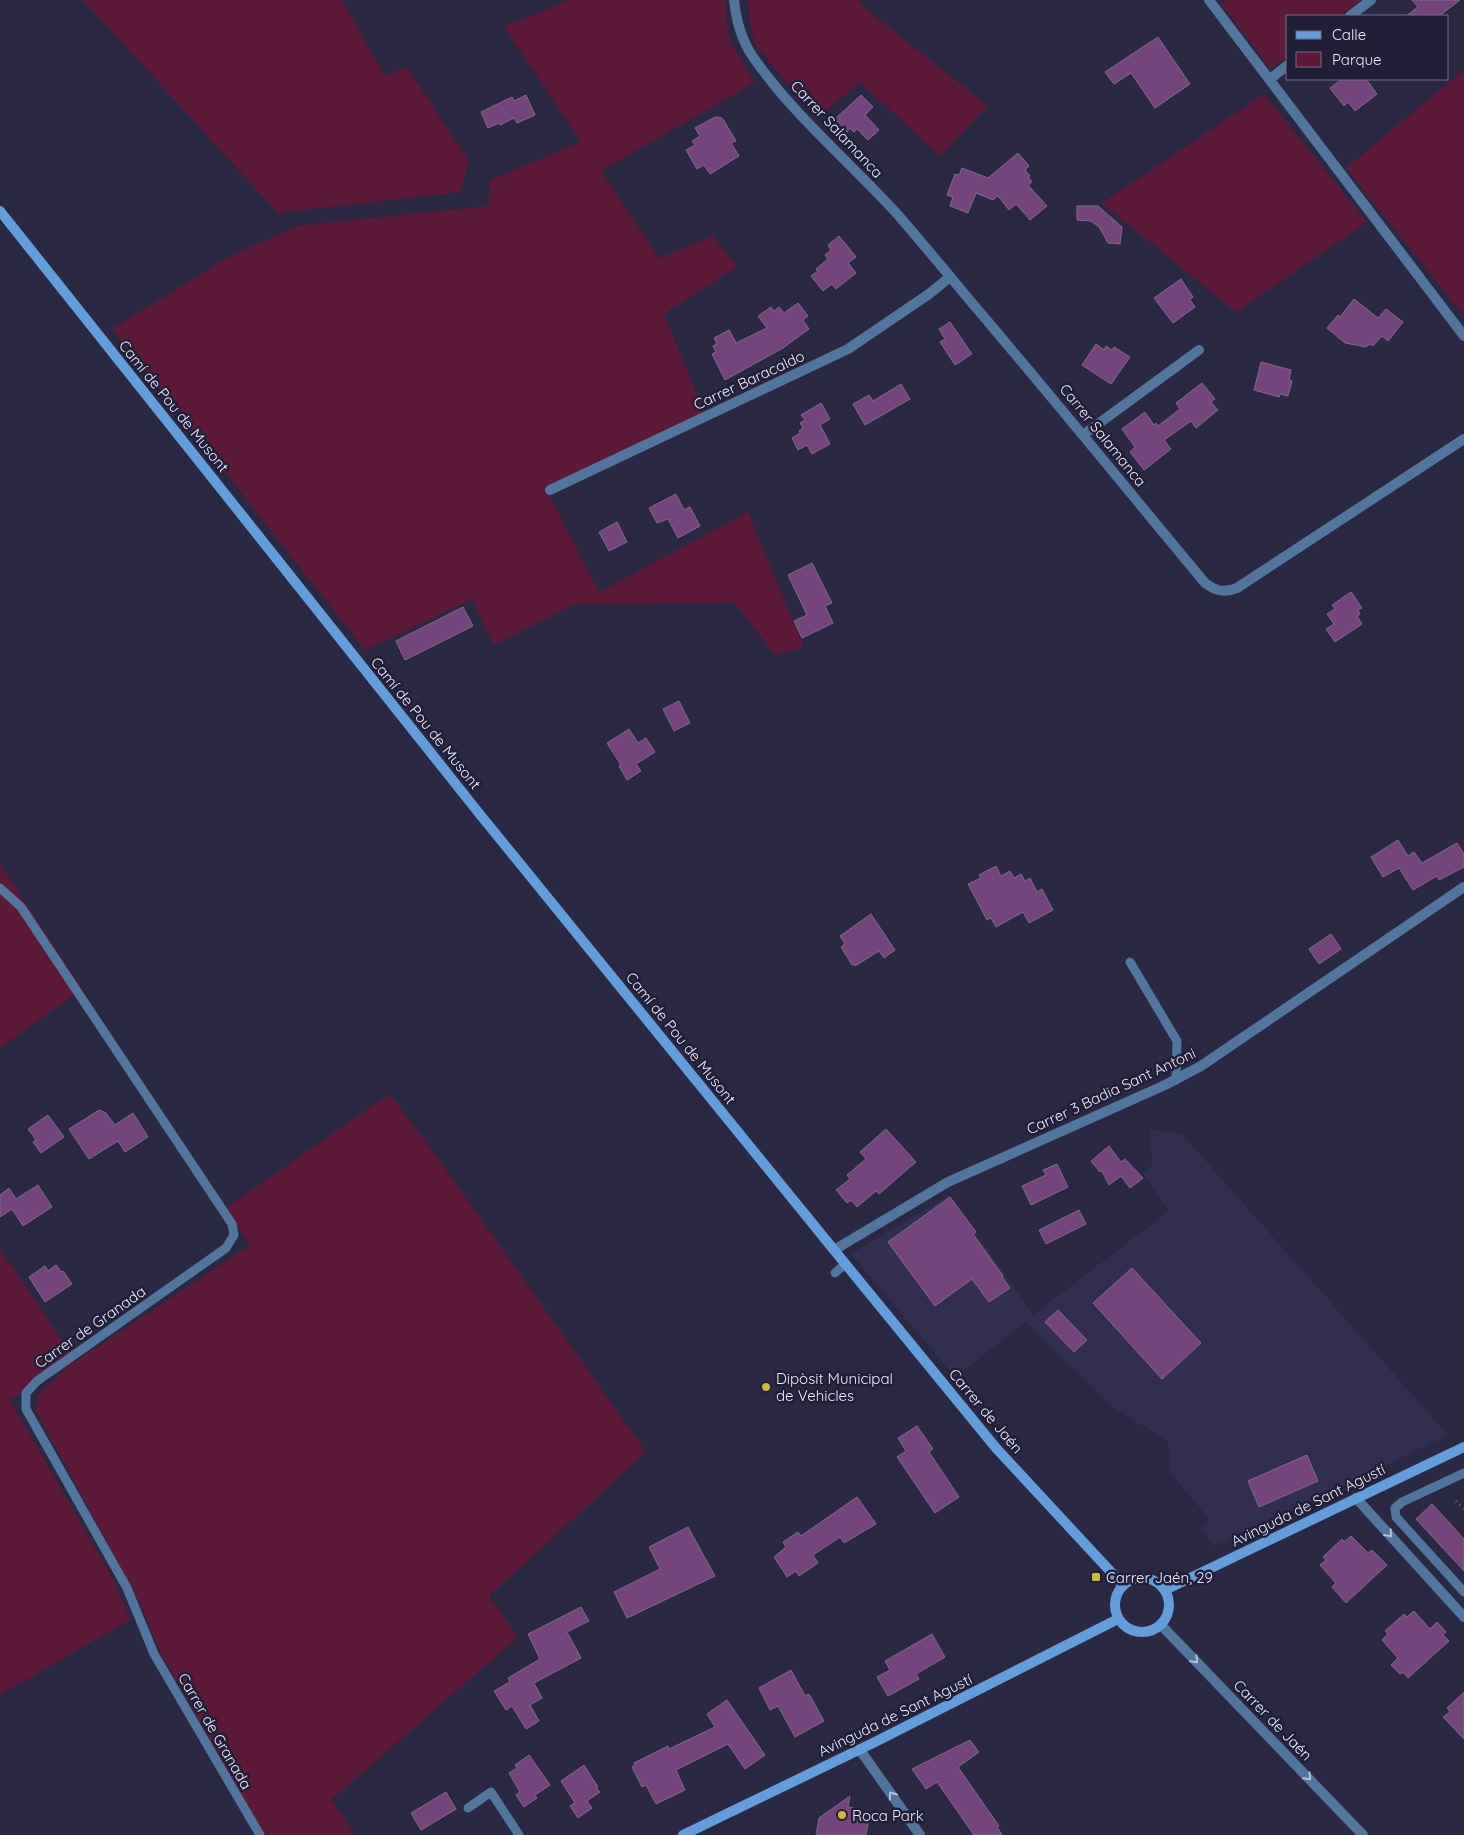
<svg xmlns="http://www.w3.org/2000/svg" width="1464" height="1835" viewBox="0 0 1464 1835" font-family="Quicksand,sans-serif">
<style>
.built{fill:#312e4f}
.green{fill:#5d1a38}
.building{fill:#74447d;stroke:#806a84}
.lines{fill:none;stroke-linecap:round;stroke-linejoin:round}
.path{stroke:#69677f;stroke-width:3;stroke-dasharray:1 4;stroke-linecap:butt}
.lane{stroke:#51759c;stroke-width:9}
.street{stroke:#51759c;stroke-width:10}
.secondary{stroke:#649ddc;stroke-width:10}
.oneway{stroke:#b5c2db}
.poi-dot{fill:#cdb938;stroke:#211e37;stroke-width:2}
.labels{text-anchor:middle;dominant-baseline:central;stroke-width:5;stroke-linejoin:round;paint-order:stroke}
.street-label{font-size:15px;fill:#ebebfd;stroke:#211e37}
.poi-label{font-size:15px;fill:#ebebfd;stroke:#211e37;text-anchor:start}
</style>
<rect width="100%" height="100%" fill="#2a2842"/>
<path class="built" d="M1150,1129L1182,1134L1448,1435L1264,1525L1214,1546L1200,1528L1210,1520L1170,1473L1168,1441L1112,1407L1026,1322L955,1377L851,1254L949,1195L1033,1315L1169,1211L1143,1174L1152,1164Z"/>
<g class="green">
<path d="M83,0H342L385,76L407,67L469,161L460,192L278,213Z"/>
<path d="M570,0H725L729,41L755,82L601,171L659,258L713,236L737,267L664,314L704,412L545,487L599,592L748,512L804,648L775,655L735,603L575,604L494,645L472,599L365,650L112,329L225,259L297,226L488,206L490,180L581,142L504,27Z"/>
<path d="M747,0H859L867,10L988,106L940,156L860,82L816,119L754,43Z"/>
<path d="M1226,0H1361L1340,16H1288V56L1271,69L1221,4Z"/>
<path d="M1464,70V316L1346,168Z"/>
<path d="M1264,94L1367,222L1236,312L1102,203Z"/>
<path d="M0,864L82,989L0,1048Z"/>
<path d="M389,1094L427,1143L646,1452L489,1596L518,1637L331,1800L356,1835H264L160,1652L143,1609L36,1411L38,1394L73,1364L10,1400L112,1577L130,1620L0,1695V1249L76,1361L250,1245L226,1208Z"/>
</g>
<g class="building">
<path d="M1412,0H1460L1439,16H1406L1418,7Z"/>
<path d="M1158,37L1190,84L1155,108L1131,73L1114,84L1105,72Z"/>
<path d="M1342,79H1366L1377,94L1355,111L1348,102L1344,106L1330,88Z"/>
<path d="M526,95L535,115L517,123L514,118L500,125L499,123L488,128L481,112L512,97L514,101Z"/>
<path d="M861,95L873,107L865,115L879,130L868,140L857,129L854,132L850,128L847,132L835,119Z"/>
<path d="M715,117L722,118L724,121L736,141L731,143L739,156L710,174L704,165L697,169L686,150L695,145L692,141L700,136L695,128Z"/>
<path d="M1018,153L1029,166L1025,170L1030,176L1028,177L1032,182L1028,185L1047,206L1030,220L1016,204L1009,210L998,196L993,200L976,193L968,213L950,206L953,197L947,195L955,174L959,175L962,168L988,178Z"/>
<path d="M1077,206H1098L1122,227L1120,244L1108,243L1099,227L1091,221L1077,220Z"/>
<path d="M839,236L856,257L848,263L856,273L836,289L832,284L823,291L811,276L818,271L816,269L828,259L825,255L831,250L828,245Z"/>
<path d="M1181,279L1193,297L1190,300L1195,307L1173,323L1154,298Z"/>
<path d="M1354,299L1378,318L1386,309L1403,322L1388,341L1382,336L1373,346L1370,344L1366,347L1345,343L1327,328L1338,315L1340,317Z"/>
<path d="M798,303L808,316L803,320L809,329L783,348L725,380L712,354L716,352L713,346L717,344L714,338L729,330L736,343L767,328L758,316L771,307L774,311L779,307L784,313Z"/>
<path d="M950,322L972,354L955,365L940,342L945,339L939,329Z"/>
<path d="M1096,344L1104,350L1106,346L1112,350L1114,347L1130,357L1111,384L1082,365Z"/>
<path d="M1261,362L1291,370L1289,380L1292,381L1288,396L1280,394L1279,397L1254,390Z"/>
<path d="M1202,383L1215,399L1211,402L1218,410L1196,428L1191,421L1164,440L1171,449L1144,470L1130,452L1135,447L1122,429L1145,412L1154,425L1156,423L1158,426L1180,409L1176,403Z"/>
<path d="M901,384L910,399L865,425L853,404L869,395L873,401Z"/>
<path d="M821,403L830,419L820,425L830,444L812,454L807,445L798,450L792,438L800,433L799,431L803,428L800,423L805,420L801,415Z"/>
<path d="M676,494L684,510L690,507L700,526L678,538L668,519L657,523L649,508Z"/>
<path d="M617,522L627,542L609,551L599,532Z"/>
<path d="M812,563L832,603L825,606L833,623L802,638L794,621L807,615L788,575Z"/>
<path d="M1351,592L1362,608L1358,610L1360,614L1357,616L1362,624L1335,642L1326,629L1334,624L1327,614L1335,609L1332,605Z"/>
<path d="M463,607L473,626L405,660L396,641Z"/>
<path d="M679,701L690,723L674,731L663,709Z"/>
<path d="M629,729L638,743L646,738L655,752L636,764L641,771L627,780L619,766L621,765L607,743Z"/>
<path d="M1398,840L1408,856L1414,852L1422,863L1457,843L1464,854V867L1439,880L1437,876L1413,890L1399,868L1383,877L1371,857Z"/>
<path d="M996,866L1001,876L1010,871L1014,878L1021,874L1025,881L1030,878L1037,892L1042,889L1053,910L1029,923L1023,912L996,927L991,918L987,920L968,884L981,878L979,875Z"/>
<path d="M871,914L895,950L884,958L879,951L855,966L854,964L852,965L841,947L845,944L840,936Z"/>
<path d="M1331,934L1341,949L1319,964L1309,949Z"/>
<path d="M99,1110L106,1113L115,1125L133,1113L148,1137L125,1152L118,1141L89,1159L69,1129Z"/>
<path d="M48,1115L64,1137L41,1153L33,1142L36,1140L28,1129Z"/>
<path d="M886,1129L916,1162L879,1194L876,1191L857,1207L851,1200L847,1203L836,1190L850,1179L847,1175L866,1159L860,1152Z"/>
<path d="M1109,1146L1121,1162L1125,1159L1143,1178L1130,1188L1121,1176L1109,1185L1102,1171L1100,1172L1091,1161Z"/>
<path d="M1057,1164L1068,1187L1031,1205L1022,1186L1046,1175L1043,1170Z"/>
<path d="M38,1185L52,1207L23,1226L12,1209L0,1217V1195L9,1188L16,1199Z"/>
<path d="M950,1197L976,1232L973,1234L1003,1276L1002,1277L1010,1288L989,1302L972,1279L935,1306L888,1242Z"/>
<path d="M1079,1210L1086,1224L1046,1244L1039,1230Z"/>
<path d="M56,1265L61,1272L63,1271L72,1284L45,1302L29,1277L45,1266L48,1271Z"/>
<path d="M1132,1268L1201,1343L1162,1379L1093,1303Z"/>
<path d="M1058,1310L1087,1340L1074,1352L1045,1322Z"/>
<path d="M917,1426L933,1449L929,1452L959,1497L935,1513L897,1457L906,1451L898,1438Z"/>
<path d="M1307,1455L1318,1481L1259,1507L1248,1481Z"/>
<path d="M857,1497L876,1524L844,1543L840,1537L813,1555L818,1563L799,1576L796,1571L787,1577L774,1557L786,1547L783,1542L798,1532L801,1536Z"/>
<path d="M1432,1504L1464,1539V1571L1416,1519Z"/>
<path d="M688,1527L715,1576L627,1618L614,1592L660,1569L649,1547Z"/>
<path d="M1351,1536L1368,1553L1372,1550L1387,1565L1346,1603L1332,1587L1336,1583L1320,1565L1326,1560L1323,1557L1342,1539L1344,1542Z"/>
<path d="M581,1607L589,1621L567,1632L581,1658L534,1683L542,1698L530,1705L539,1721L526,1729L512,1706L506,1710L494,1691L510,1682L508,1678L540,1659L528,1634Z"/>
<path d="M1414,1611L1430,1629L1437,1622L1446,1632L1443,1635L1449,1641L1408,1678L1403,1672L1400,1674L1391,1665L1398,1658L1382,1640L1388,1634L1385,1631L1404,1614L1407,1617Z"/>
<path d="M932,1634L945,1657L916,1674L919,1679L888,1696L877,1677L890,1670L885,1661Z"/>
<path d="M791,1670L805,1696L809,1694L824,1721L795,1737L778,1706L770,1710L759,1688Z"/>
<path d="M1464,1692V1739L1443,1717L1450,1712L1447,1708Z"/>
<path d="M727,1700L765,1755L745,1769L728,1744L676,1770L685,1790L656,1804L646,1785L642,1787L632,1767L635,1765L634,1763L668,1746L669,1749L715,1727L707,1714Z"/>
<path d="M970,1740L979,1752L958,1767L999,1826L997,1827L1002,1835H974L937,1782L926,1789L912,1769Z"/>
<path d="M529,1755L550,1785L535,1795L537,1798L524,1807L516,1795L520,1792L509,1773L517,1768L515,1765Z"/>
<path d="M584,1765L598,1787L596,1788L600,1792L587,1801L592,1808L578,1818L570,1806L575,1803L561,1781Z"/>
<path d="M446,1792L456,1809L421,1830L411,1813Z"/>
<path d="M850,1796L848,1807L860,1809L859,1817L869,1819L866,1835H816L819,1818Z"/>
</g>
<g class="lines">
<path class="path" d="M1456,1501L1464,1509"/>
<g class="lane">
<path d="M0,888L21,907L232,1224L234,1235L226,1248L37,1381L26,1393V1409L127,1588L154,1654L260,1835"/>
<path d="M1130,962L1177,1041L1176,1080"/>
<path d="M835,1273L845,1264"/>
<path d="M1464,1473L1402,1502L1395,1508L1396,1517L1464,1592"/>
<path d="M468,1808L491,1792L519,1835"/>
</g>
<g class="street">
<path d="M734,0C736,19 742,41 753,57C794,116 851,163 899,216C922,243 945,270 967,297C1048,392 1126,488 1205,583C1216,591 1224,593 1237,588L1464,439"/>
<path d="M1209,0L1464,336"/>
<path d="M1350,16L1371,0"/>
<path d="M1270,79L1288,65"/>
<path d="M1083,435L1199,350"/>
<path d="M550,490L848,349L929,294L950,277"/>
<path d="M834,1250L948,1182L1165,1085L1201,1066L1464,887"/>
<path d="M1356,1498L1464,1617"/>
<path d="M1161,1625L1363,1835"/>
<path d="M860,1750L920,1835"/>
</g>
<g class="secondary">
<path d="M0,211L478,812L834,1250L996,1448L1123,1585"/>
<circle cx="1142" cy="1605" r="27"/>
<path d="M1165,1590L1464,1447"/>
<path d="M683,1835L875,1742L1118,1619"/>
</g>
</g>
<defs><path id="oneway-chevron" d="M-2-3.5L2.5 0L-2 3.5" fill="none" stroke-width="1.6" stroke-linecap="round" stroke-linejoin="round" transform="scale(1.25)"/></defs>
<g class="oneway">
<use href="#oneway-chevron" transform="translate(1389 1534) rotate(48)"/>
<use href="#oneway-chevron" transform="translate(1195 1660) rotate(46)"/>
<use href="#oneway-chevron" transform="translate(1308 1777) rotate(46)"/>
<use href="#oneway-chevron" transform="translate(892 1795) rotate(-125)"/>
</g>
<g class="poi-dot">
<circle cx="766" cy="1387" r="5"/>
<rect x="1091" y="1572" width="10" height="10" rx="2.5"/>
<circle cx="842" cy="1815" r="5"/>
</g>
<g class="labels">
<g class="street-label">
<text transform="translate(837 129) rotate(47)">Carrer Salamanca</text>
<text transform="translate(749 380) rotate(-25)">Carrer Baracaldo</text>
<text transform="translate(174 406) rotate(51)">Camí de Pou de Musont</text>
<text transform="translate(1103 435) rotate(51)">Carrer Salamanca</text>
<text transform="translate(426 723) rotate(51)">Camí de Pou de Musont</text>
<text transform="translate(681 1038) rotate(51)">Camí de Pou de Musont</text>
<text transform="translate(1111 1091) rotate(-25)">Carrer 3 Badia Sant Antoni</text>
<text transform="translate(90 1327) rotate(-35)">Carrer de Granada</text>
<text transform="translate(986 1411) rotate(50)">Carrer de Jaén</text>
<text transform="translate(1308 1505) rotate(-26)">Avinguda de Sant Agustí</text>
<text transform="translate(895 1715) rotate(-26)">Avinguda de Sant Agustí</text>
<text transform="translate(1273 1720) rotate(46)">Carrer de Jaén</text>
<text transform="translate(215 1731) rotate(60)">Carrer de Granada</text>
</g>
<g class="poi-label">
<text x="776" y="1378">Dipòsit Municipal<tspan x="776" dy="17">de Vehicles</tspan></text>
<text x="1106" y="1577">Carrer Jaén, 29</text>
<text x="852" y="1815">Roca Park</text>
</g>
</g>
<rect x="1286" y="15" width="162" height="65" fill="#211e37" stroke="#727086"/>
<rect x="1296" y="31" width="25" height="8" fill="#649ddc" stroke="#727086"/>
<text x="1332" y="40" font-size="15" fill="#ebebfd">Calle</text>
<rect x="1296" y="52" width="25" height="15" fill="#5d1a38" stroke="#727086"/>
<text x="1332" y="65" font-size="15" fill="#ebebfd">Parque</text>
</svg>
